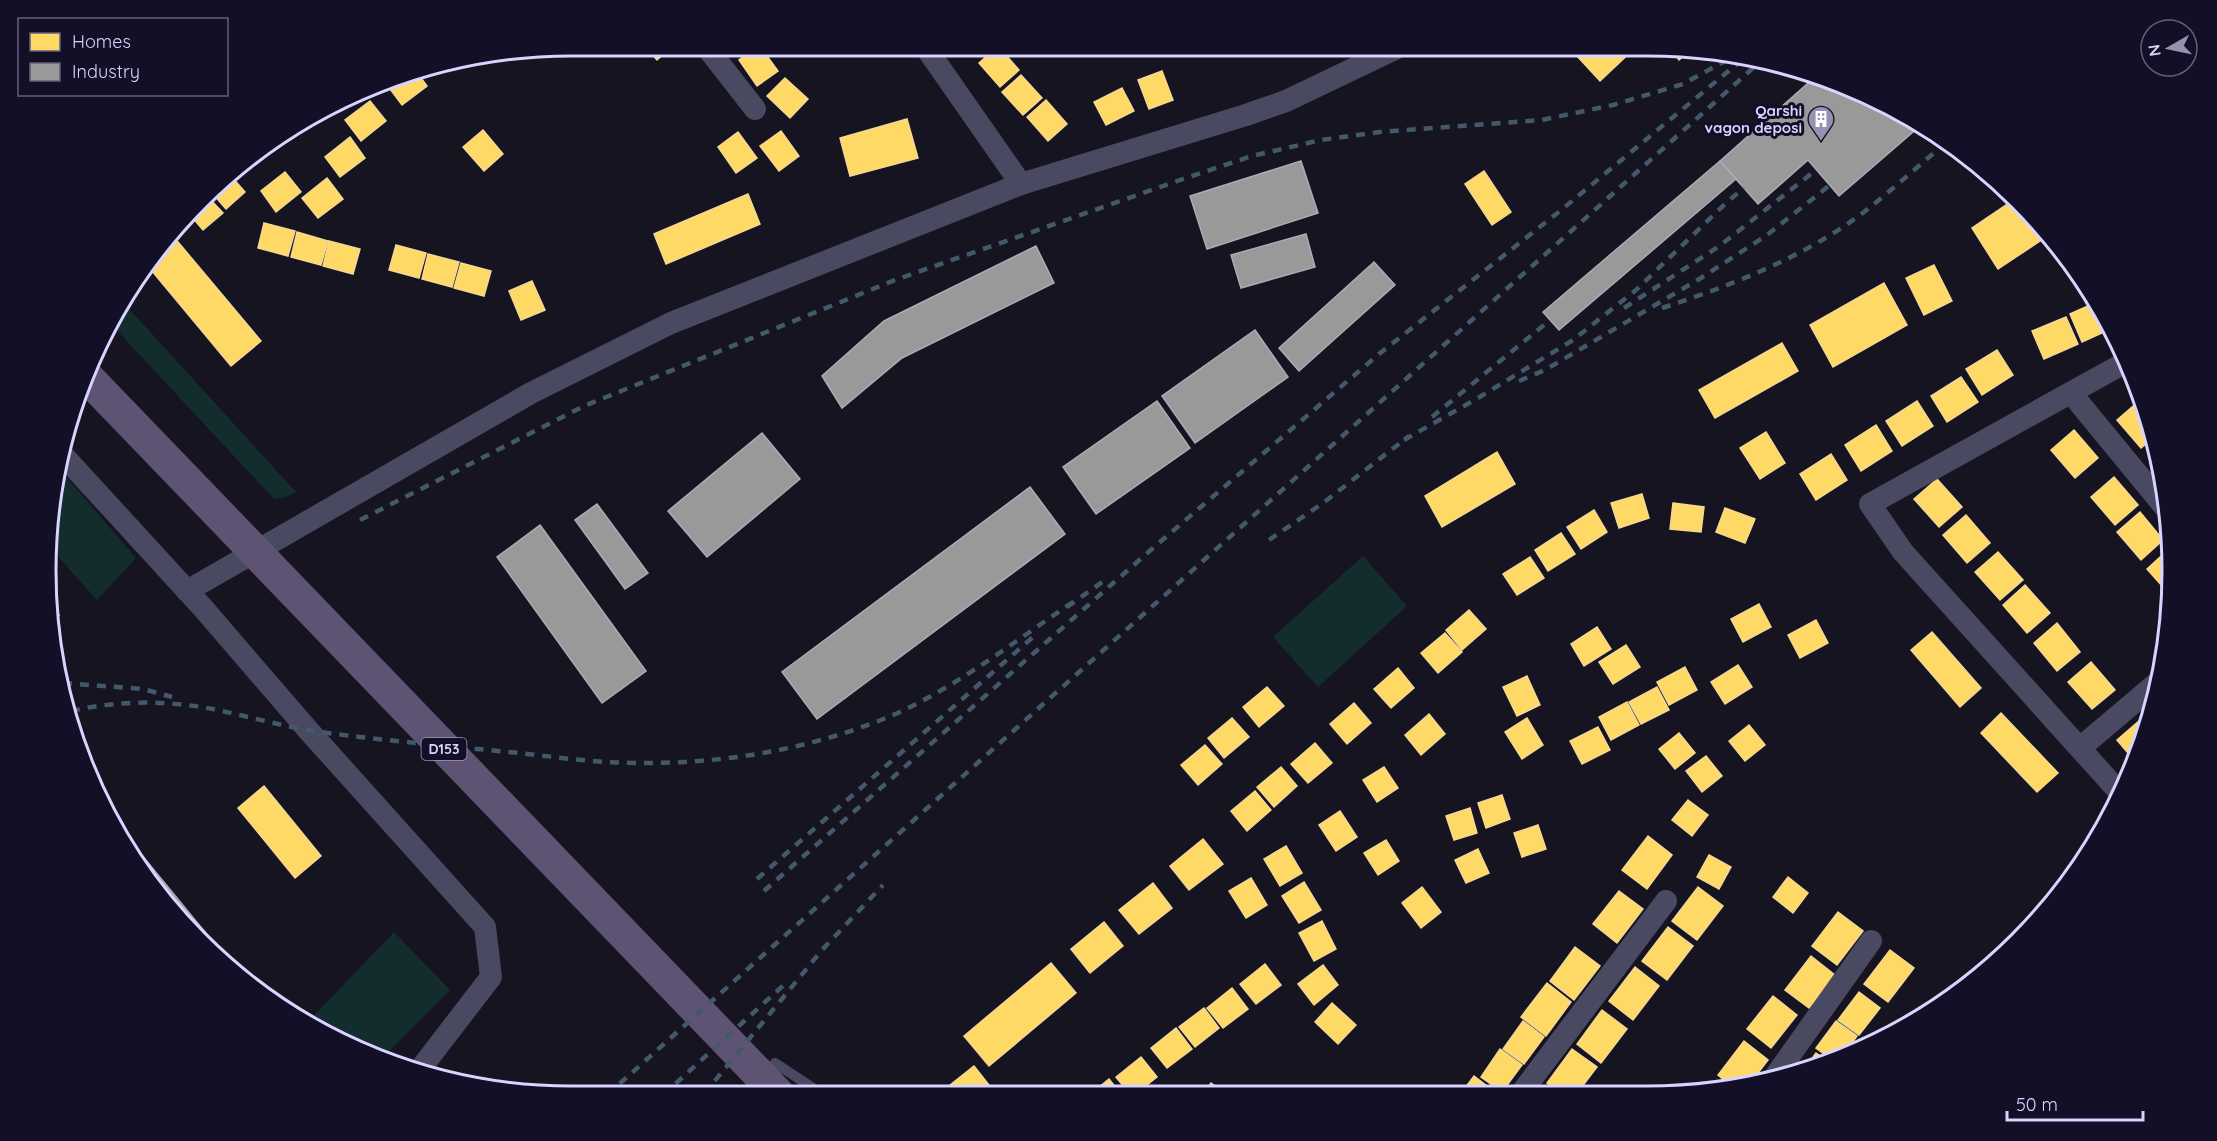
<svg xmlns="http://www.w3.org/2000/svg" width="2217" height="1141" viewBox="0 0 2217 1141" font-family="Quicksand,sans-serif">
<style>
.green{fill:#132c2d}
.homes{fill:#ffd966;stroke:#f4d894;stroke-width:1.5}
.industry{fill:#999;stroke:#acabb8;stroke-width:1.5}
.lines{fill:none;stroke-linecap:round;stroke-linejoin:round}
.service{stroke:#4a4962;stroke-width:10}
.minor{stroke:#4a4962;stroke-width:22}
.primary{stroke:#5e5373;stroke-width:33}
.rail{stroke:#43596b;stroke-width:4.5;stroke-dasharray:9 8;stroke-linecap:butt}
.labels{text-anchor:middle;dominant-baseline:central;stroke-width:6;stroke-linejoin:round;paint-order:stroke}
.shield{fill:#130f26;stroke:#9e99be;stroke-width:1.5}
.shield-label{font-size:14px;font-weight:bold;fill:#d9d4ff}
.poi-label{font-size:15px;font-weight:bold;fill:#d9d4ff;stroke:#130f26;text-anchor:end}
.rim{fill:none;stroke:#d9d4ff;stroke-width:3}
</style>
<rect width="100%" height="100%" fill="#161421"/>
<g class="green">
<path d="M122,301L296,492L286,497L274,499L110,323Z"/>
<path d="M56,465L136,558L97,600L52,550Z"/>
<path d="M1363,556L1407,606L1318,687L1273,637Z"/>
<path d="M394,932L450,990L382,1058L338,1042L309,1021Z"/>
</g>
<g class="homes">
<path d="M644,45H674L657,60Z"/>
<path d="M759,45L778,71L757,86L739,60Z"/>
<path d="M963,45H981L971,55Z"/>
<path d="M998,46L1019,70L1000,87L979,63Z"/>
<path d="M1315,46H1336L1324,56Z"/>
<path d="M1587,46H1637L1600,81L1577,56Z"/>
<path d="M1668,46H1681L1693,48L1679,60Z"/>
<path d="M416,71L427,86L402,105L387,85L402,73Z"/>
<path d="M1162,71L1173,100L1149,109L1138,80Z"/>
<path d="M1021,75L1042,98L1023,115L1002,92Z"/>
<path d="M785,78L808,99L790,118L767,96Z"/>
<path d="M1122,88L1134,111L1106,125L1094,102Z"/>
<path d="M1046,100L1067,124L1048,141L1027,117Z"/>
<path d="M370,101L386,121L361,141L345,120Z"/>
<path d="M907,119L918,158L850,176L840,138Z"/>
<path d="M483,130L503,154L484,171L463,147Z"/>
<path d="M781,131L799,156L779,171L760,146Z"/>
<path d="M738,132L757,158L736,173L718,147Z"/>
<path d="M350,137L365,158L340,177L325,157Z"/>
<path d="M1484,171L1511,212L1492,225L1465,184Z"/>
<path d="M285,172L301,192L276,212L261,191Z"/>
<path d="M230,175L245,192L226,209L213,194Z"/>
<path d="M327,178L343,199L318,218L302,198Z"/>
<path d="M748,194L760,224L666,264L654,234Z"/>
<path d="M209,198L223,213L203,230L192,217Z"/>
<path d="M2015,199L2041,224L2049,235L1998,269L1972,228Z"/>
<path d="M264,223L295,231L288,256L258,248Z"/>
<path d="M297,232L328,241L321,265L291,257Z"/>
<path d="M173,236L261,341L231,366L147,265Z"/>
<path d="M329,241L360,249L353,274L323,266Z"/>
<path d="M396,245L426,253L419,278L389,270Z"/>
<path d="M428,254L459,262L452,287L422,279Z"/>
<path d="M461,263L491,271L484,296L454,288Z"/>
<path d="M1934,265L1952,301L1924,315L1906,278Z"/>
<path d="M532,281L545,310L521,320L509,291Z"/>
<path d="M1884,283L1907,325L1833,367L1810,325Z"/>
<path d="M2097,302L2111,329L2082,342L2070,314Z"/>
<path d="M2066,317L2078,344L2044,359L2032,331Z"/>
<path d="M1782,343L1798,371L1715,418L1699,390Z"/>
<path d="M1997,350L2013,375L1982,395L1966,369Z"/>
<path d="M1961,377L1978,402L1947,422L1931,396Z"/>
<path d="M1917,401L1933,426L1902,446L1886,421Z"/>
<path d="M2139,401L2145,408L2153,438L2141,448L2117,420Z"/>
<path d="M1876,425L1892,451L1861,471L1845,445Z"/>
<path d="M2074,430L2098,458L2075,478L2051,450Z"/>
<path d="M1766,432L1785,463L1760,479L1740,448Z"/>
<path d="M1497,452L1515,484L1442,527L1425,496Z"/>
<path d="M1831,454L1847,480L1816,500L1800,474Z"/>
<path d="M2114,477L2138,505L2115,525L2091,497Z"/>
<path d="M1937,479L1962,507L1939,527L1914,499Z"/>
<path d="M1642,494L1649,518L1619,528L1611,503Z"/>
<path d="M1673,503L1704,507L1701,532L1670,529Z"/>
<path d="M1725,508L1755,519L1745,543L1716,532Z"/>
<path d="M1594,510L1607,532L1581,549L1567,527Z"/>
<path d="M2140,512L2163,540L2141,560L2117,532Z"/>
<path d="M1966,515L1990,543L1967,563L1943,535Z"/>
<path d="M1561,533L1575,554L1548,571L1535,550Z"/>
<path d="M2169,549L2171,596L2147,569Z"/>
<path d="M1998,552L2023,580L2000,600L1975,572Z"/>
<path d="M1530,557L1544,578L1517,595L1503,574Z"/>
<path d="M2025,585L2050,613L2027,633L2003,605Z"/>
<path d="M51,604L59,615L50,622Z"/>
<path d="M1759,604L1771,627L1743,642L1731,619Z"/>
<path d="M1469,610L1486,629L1462,650L1446,630Z"/>
<path d="M1816,620L1828,643L1800,658L1788,635Z"/>
<path d="M2057,623L2080,652L2057,671L2034,643Z"/>
<path d="M1597,627L1611,649L1584,666L1571,644Z"/>
<path d="M1932,632L1981,688L1960,707L1911,650Z"/>
<path d="M1445,633L1462,652L1438,673L1421,653Z"/>
<path d="M1626,645L1640,667L1613,684L1599,662Z"/>
<path d="M2091,662L2115,690L2092,709L2068,682Z"/>
<path d="M1738,665L1752,687L1725,704L1711,682Z"/>
<path d="M1685,667L1697,690L1669,705L1657,682Z"/>
<path d="M1398,668L1414,688L1391,708L1374,689Z"/>
<path d="M1527,676L1540,705L1517,716L1503,687Z"/>
<path d="M1267,687L1284,706L1259,727L1243,707Z"/>
<path d="M1657,687L1669,710L1641,724L1629,702Z"/>
<path d="M1627,702L1639,725L1611,740L1599,717Z"/>
<path d="M1354,703L1371,723L1347,744L1330,724Z"/>
<path d="M2001,713L2058,773L2037,792L1981,733Z"/>
<path d="M1429,714L1445,734L1421,755L1405,735Z"/>
<path d="M1232,718L1249,737L1224,758L1208,738Z"/>
<path d="M1527,718L1543,745L1522,759L1505,732Z"/>
<path d="M2140,720L2146,728L2134,760L2117,740Z"/>
<path d="M1749,725L1765,745L1745,761L1729,741Z"/>
<path d="M1598,727L1610,750L1582,764L1570,741Z"/>
<path d="M1679,733L1695,753L1675,769L1659,749Z"/>
<path d="M1315,743L1332,763L1308,783L1291,764Z"/>
<path d="M1205,745L1222,764L1198,785L1181,765Z"/>
<path d="M1706,756L1722,776L1702,792L1686,771Z"/>
<path d="M1281,767L1297,786L1274,807L1257,787Z"/>
<path d="M1384,767L1398,788L1377,802L1363,780Z"/>
<path d="M264,786L321,856L295,878L238,808Z"/>
<path d="M1255,791L1271,810L1247,831L1231,811Z"/>
<path d="M1502,795L1510,819L1486,828L1478,803Z"/>
<path d="M1688,800L1708,815L1692,836L1672,820Z"/>
<path d="M1470,808L1477,833L1454,840L1446,816Z"/>
<path d="M1340,811L1357,837L1336,851L1319,825Z"/>
<path d="M1538,825L1546,849L1522,857L1514,833Z"/>
<path d="M1648,836L1672,855L1647,889L1622,870Z"/>
<path d="M1203,839L1223,864L1189,890L1170,866Z"/>
<path d="M1386,840L1399,861L1378,875L1364,853Z"/>
<path d="M1286,846L1302,873L1280,886L1264,859Z"/>
<path d="M1478,849L1489,873L1466,883L1455,860Z"/>
<path d="M1709,855L1731,867L1719,889L1697,877Z"/>
<path d="M1788,877L1808,893L1793,913L1773,897Z"/>
<path d="M1251,878L1267,905L1246,918L1229,891Z"/>
<path d="M1304,882L1321,910L1299,923L1282,896Z"/>
<path d="M1153,883L1172,908L1139,934L1119,910Z"/>
<path d="M1422,887L1441,912L1421,928L1402,903Z"/>
<path d="M1698,887L1723,906L1697,940L1672,921Z"/>
<path d="M1619,891L1643,909L1617,943L1593,924Z"/>
<path d="M1838,912L1863,931L1837,965L1812,946Z"/>
<path d="M1322,921L1336,949L1314,961L1299,933Z"/>
<path d="M1104,922L1123,946L1090,973L1071,949Z"/>
<path d="M1668,927L1693,946L1667,980L1642,961Z"/>
<path d="M1575,947L1600,966L1574,1000L1550,981Z"/>
<path d="M1890,950L1914,968L1888,1002L1864,984Z"/>
<path d="M1811,956L1835,975L1809,1008L1785,990Z"/>
<path d="M1051,963L1076,993L989,1066L964,1036Z"/>
<path d="M1265,964L1281,985L1256,1004L1240,984Z"/>
<path d="M1323,965L1338,985L1314,1005L1298,984Z"/>
<path d="M1635,967L1659,986L1633,1020L1609,1001Z"/>
<path d="M1547,983L1571,1002L1546,1036L1521,1017Z"/>
<path d="M1232,988L1248,1009L1223,1028L1207,1008Z"/>
<path d="M1859,992L1880,1008L1859,1035L1838,1020Z"/>
<path d="M1773,996L1797,1015L1771,1048L1747,1029Z"/>
<path d="M1332,1003L1356,1025L1338,1044L1315,1022Z"/>
<path d="M1204,1008L1219,1028L1195,1047L1179,1027Z"/>
<path d="M1602,1010L1627,1029L1601,1063L1577,1044Z"/>
<path d="M1523,1021L1544,1037L1524,1064L1503,1049Z"/>
<path d="M1836,1021L1857,1036L1841,1058L1832,1060L1816,1048Z"/>
<path d="M1176,1028L1192,1049L1167,1068L1151,1048Z"/>
<path d="M1744,1041L1768,1060L1751,1082L1733,1087L1718,1075Z"/>
<path d="M1500,1049L1522,1065L1502,1092L1481,1077Z"/>
<path d="M1572,1049L1597,1067L1578,1092H1559L1547,1083Z"/>
<path d="M1816,1053L1828,1061L1806,1067Z"/>
<path d="M1141,1057L1157,1077L1137,1093H1129L1116,1077Z"/>
<path d="M974,1066L996,1094H947L944,1090Z"/>
<path d="M1474,1076L1495,1092H1462Z"/>
<path d="M1109,1079L1120,1093H1092Z"/>
<path d="M1211,1083L1225,1093H1204Z"/>
</g>
<g class="industry">
<path d="M1816,76L1879,99L1921,125L1839,196L1808,160L1758,204L1720,161Z"/>
<path d="M1301,161L1318,213L1207,249L1190,196Z"/>
<path d="M1720,161L1736,179L1559,330L1543,312Z"/>
<path d="M1306,234L1315,267L1241,288L1231,255Z"/>
<path d="M1036,246L1054,283L902,358L842,408L822,376L884,321Z"/>
<path d="M1374,262L1395,285L1299,371L1279,348Z"/>
<path d="M1255,330L1288,377L1195,443L1162,396Z"/>
<path d="M1157,401L1190,448L1096,514L1063,467Z"/>
<path d="M762,433L800,479L707,557L668,511Z"/>
<path d="M1030,487L1065,534L817,719L782,672Z"/>
<path d="M597,504L648,573L625,589L575,520Z"/>
<path d="M540,525L646,671L602,703L497,557Z"/>
<path d="M99,803L218,948L213,952L199,942Z"/>
</g>
<g class="lines">
<path class="service" d="M775,1063L822,1094"/>
<g class="minor">
<path d="M705,45L755,109"/>
<path d="M924,45L1021,184"/>
<path d="M2071,393L2168,511"/>
<path d="M60,452L203,608L308,730L485,927L491,977L418,1072"/>
<path d="M187,591L531,393L671,323L1021,184L1246,115L1286,101L1401,46"/>
<path d="M2080,748L2158,682"/>
<path d="M2121,794L1903,552L1870,504L2126,362"/>
<path d="M1776,1075L1871,941"/>
<path d="M1522,1092L1666,901"/>
</g>
<path class="primary" d="M84,374L778,1094"/>
<g class="rail">
<path d="M1624,308L1718,247L1816,170"/>
<path d="M1662,308C1730,286 1802,258 1860,215C1890,192 1918,166 1947,142"/>
<path d="M1519,381L1545,370L1701,278L1767,235L1830,185"/>
<path d="M1432,417L1550,320"/>
<path d="M1404,440L1478,398L1573,340L1636,290L1727,202L1744,188"/>
<path d="M360,520L584,406L895,280L1183,179L1252,156L1321,140L1380,132L1542,120L1613,105L1683,84L1736,55"/>
<path d="M1269,540L1323,503L1409,436"/>
<path d="M1067,607L1108,578"/>
<path d="M63,683L143,689L172,697"/>
<path d="M71,711C119,700 169,700 217,710C251,717 285,727 320,732C379,740 438,745 498,751C534,754 571,760 607,762C700,767 795,754 881,720C949,693 1012,643 1073,602"/>
<path d="M757,879L1033,637"/>
<path d="M764,891L1153,548L1379,354L1560,211L1743,59"/>
<path d="M704,1094L822,950L883,885"/>
<path d="M607,1095L1762,60"/>
<path d="M663,1095L786,983"/>
</g>
</g>
<defs>
<g id="building-pin" transform="scale(1.35)"><path d="M0 17L-7.5 6A9.5 9.5 0 1 1 7.5 6Z" fill="#9591b1" stroke="#130f26"/><path d="M-4-6H4V6H1V3H-1V6H-4ZM-2.5-4.3h1.7v1.8h-1.7ZM.8-4.3h1.7v1.8H.8ZM-2.5-1h1.7V.8h-1.7ZM.8-1h1.7V.8H.8Z" fill="#fff"/></g>
</defs>
<g fill-rule="evenodd">
<use href="#building-pin" x="1821" y="119"/>
</g>
<g class="labels">
<rect class="shield" x="421.5" y="738" width="45" height="22" rx="4.5"/>
<g class="shield-label">
<text x="444" y="749">D153</text>
</g>
<g class="poi-label">
<text x="1802" y="110">Qarshi<tspan x="1802" dy="17">vagon deposi</tspan></text>
</g>
</g>
<path d="M0 0H2217V1141H0ZM571 56H1647A515 515 0 0 1 2162 571V571A515 515 0 0 1 1647 1086H571A515 515 0 0 1 56 571V571A515 515 0 0 1 571 56Z" fill="#130f26" fill-rule="evenodd"/>
<path class="rim" d="M571 56H1647A515 515 0 0 1 2162 571V571A515 515 0 0 1 1647 1086H571A515 515 0 0 1 56 571V571A515 515 0 0 1 571 56Z"/>
<rect x="18" y="18" width="210" height="78" fill="#130f26" stroke="#625e7d" stroke-width="1.5"/>
<rect x="30" y="33" width="30" height="18" fill="#ffd966" stroke="#625e7d" stroke-width="1.5"/>
<text x="72" y="48" font-size="18" fill="#d9d4ff">Homes</text>
<rect x="30" y="63" width="30" height="18" fill="#999999" stroke="#625e7d" stroke-width="1.5"/>
<text x="72" y="78" font-size="18" fill="#d9d4ff">Industry</text>
<g transform="translate(2169 48) rotate(261)"><circle r="28" fill="#130f26" stroke="#625e7d" stroke-width="1.5"/>
<path d="M0-4.5L10 22L0 15L-10 22Z" fill="#9591b1"/>
<text y="-9" font-size="16" font-weight="bold" text-anchor="middle" fill="#d9d4ff">N</text>
</g>
<path d="M2007 1111v9h136v-9" fill="none" stroke="#d9d4ff" stroke-width="3"/>
<text x="2016" y="1111" font-size="18" fill="#d9d4ff" stroke="#130f26" stroke-width="4.5" paint-order="stroke">50 m</text>
</svg>
